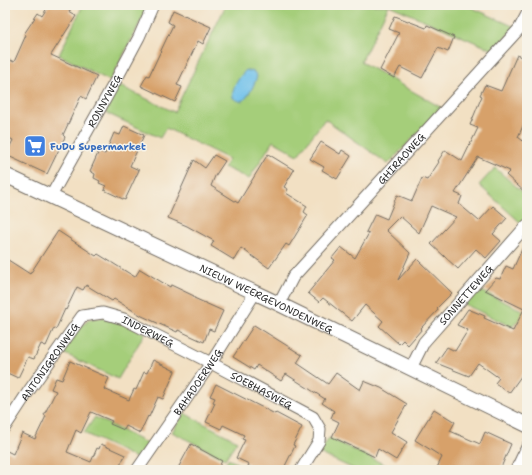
<svg xmlns="http://www.w3.org/2000/svg" width="532" height="475" viewBox="0 0 532 475" font-family="'Shantell Sans',sans-serif">
<style>
.green{fill:#a5ce7a;stroke:#687c52}
.water{fill:#6fc1eb;stroke:#4d768b}
.building{fill:#d7a16b}
.lines{fill:none;stroke-linecap:round;stroke-linejoin:round}
.minor-casing{stroke:#716a60;stroke-width:13}
.tertiary-casing{stroke:#716a60;stroke-width:16}
.minor{stroke:#fff;stroke-width:11}
.tertiary{stroke:#fff;stroke-width:14}
.labels{text-anchor:middle;dominant-baseline:central;stroke-width:3;stroke-linejoin:round;paint-order:stroke}
.street-label{font-size:10px;fill:#2b2b2b;stroke:#f7f3e8}
.shop-label{font-size:10px;font-weight:bold;fill:#366cbe;stroke:#f7f3e8;text-anchor:start}
</style>
<rect width="100%" height="100%" fill="#f7f3e8"/>
<filter id="ink" filterUnits="userSpaceOnUse"><feTurbulence type="fractalNoise" baseFrequency=".025" numOctaves="2"/><feDisplacementMap in="SourceGraphic" scale="8" xChannelSelector="R" yChannelSelector="G"/><feConvolveMatrix kernelMatrix="1 2 1 2 8 2 1 2 1" color-interpolation-filters="sRGB"/></filter>
<filter id="wash" filterUnits="userSpaceOnUse"><feTurbulence type="fractalNoise" baseFrequency=".012" numOctaves="4" result="noise"/><feDisplacementMap in="SourceGraphic" scale="16" xChannelSelector="R" yChannelSelector="G"/><feGaussianBlur stdDeviation="0.9" result="paint"/><feColorMatrix in="noise" values="0 0 0 0 0 0 0 0 0 0 0 0 0 0 0 0 0 1.4 0 .05"/><feComposite in="paint" operator="in"/></filter>
<g filter="url(#wash)">
<rect width="100%" height="100%" fill="#f2e0c3"/>
<g class="green">
<path d="M83,5H149L110,81L59,55Z"/>
<path d="M226,5H389L361,62L442,108L388,164L325,119L298,155L273,141L249,179L224,167L229,159L166,128L160,138L102,111L118,85L174,112Z"/>
<path d="M389,5H466L515,27L493,50Z"/>
<path d="M495,168L527,196V218L522,224L479,185Z"/>
<path d="M477,289L526,312L512,327L464,304Z"/>
<path d="M96,318L109,319L116,321L145,333L118,379L61,352L79,328L90,319Z"/>
<path d="M184,413L237,441L225,459L172,432Z"/>
<path d="M95,417L148,444L138,459L84,433Z"/>
<path d="M329,438L396,470H356L319,453Z"/>
<path d="M228,459L251,470H221Z"/>
</g>
<path class="water" d="M246,70L254,72L257,76C256,81 248,99 242,101C239,102 236,99 233,98C231,88 240,76 246,70Z"/>
<g id="blocks">
<g class="building">
<path d="M49,5H73L69,12L76,16L51,55L97,76L86,99L81,96L63,135L65,137L47,174L6,155L13,140L5,136V72L10,60L14,62L26,35L24,34L38,13L42,16Z"/>
<path d="M173,10L211,27L203,44L198,41L177,85L182,87L175,102L141,86L147,75L149,76L173,25L168,22Z"/>
<path d="M395,16L426,28L427,25L454,37L448,52L438,48L422,78L400,67L394,78L380,70L399,33L389,29Z"/>
<path d="M517,55L527,60V117L518,137L527,144V194L506,175L510,171L478,157L455,193L462,196L459,204L479,221L493,206L507,218L493,234L501,241L486,258L476,249L458,269L431,244L456,217L431,206L419,233L400,216L386,230L410,253L398,280L417,259L452,293L437,308L438,310L421,328L422,329L408,345L403,340L399,344L379,326L383,321L365,305L352,321L323,298L319,302L308,293L335,260L332,258L341,247L355,258L369,233L366,232L375,214L387,219L397,195L412,201L422,178L427,180L439,162L438,161L445,150L462,161L478,128L470,125L482,96L480,95L485,85L501,91Z"/>
<path d="M124,126L144,135L130,166L139,170L125,200L104,190L106,186L99,183L100,181L94,178L95,174L90,171L99,151L105,154L114,133L120,135Z"/>
<path d="M321,142L340,154L342,150L351,156L337,179L322,170L324,167L310,159Z"/>
<path d="M268,154L294,170L284,187L288,189L286,193L307,206L304,212L308,215L289,246L286,244L269,268L241,248L234,260L211,246L214,241L187,226L168,218L194,160L205,168L214,155L225,161L215,176L211,186L238,203Z"/>
<path d="M58,231L96,256L98,254L135,277L140,269L170,287L171,285L194,296V298L223,311L214,331L209,329L204,342L178,330L177,332L142,316L114,299L112,301L86,285L83,290L77,287L66,310L65,309L56,329L54,328L46,346L41,344L34,359L28,357L18,378L5,372V258L30,274Z"/>
<path d="M527,238V368L509,393L495,383L499,378L478,363L469,376L436,363L447,347L455,351L468,330L457,325L468,309L485,316L484,318L513,331L524,309L485,290L496,278L500,279L506,266L513,269Z"/>
<path d="M254,325L302,355L297,363L328,384L336,373L360,390L364,381L381,388L407,404L391,432L407,442L396,460L378,449L375,457L332,437L339,422L331,418L334,411L322,403L325,399L286,374L281,381L257,365L254,370L233,357Z"/>
<path d="M153,360L175,371L163,399L158,397L149,417L148,416L140,433L126,426L124,430L110,424L112,421L91,412L81,433L76,430L67,452L91,462L97,448L99,449L101,444L125,455L118,470H63L55,467L54,470H13L5,466V450L13,454L22,433L35,439L46,416L44,415L56,391L51,389L56,378L62,380L70,361L109,378L104,389L129,400L134,389L136,390L144,372L147,373Z"/>
<path d="M216,384L275,414L276,413L302,427L293,445L295,446L283,470H256L248,466L249,464L236,458L245,440L242,439L244,435L223,425L221,429L206,422L215,403L213,402L215,398L210,396Z"/>
<path d="M434,409L455,422L450,431L480,444L485,432L511,444L500,470H436L442,457L415,440Z"/>
<path d="M191,444L222,461L217,470H177Z"/>
</g>
</g>
</g>
<g filter="url(#ink)">
<use href="#blocks" fill-opacity="0" stroke="#716a60" stroke-width="1"/>
<g class="lines">
<g class="minor-casing">
<g id="minor">
<path id="s1" d="M51,196L116,80L139,37L153,5"/>
<path id="s2" d="M279,304L293,277L519,29L527,14"/>
<path id="s3" d="M411,368L424,342L527,225"/>
<path id="s4" d="M5,427L28,392L82,316L103,313L124,319L211,363L313,417L320,429L319,441L301,470"/>
<path id="s5" d="M137,470L211,363L255,293"/>
<path d="M516,470L527,447"/>
</g>
</g>
<g class="tertiary-casing">
<g id="tertiary">
<path id="s6" d="M5,175L279,304L527,425"/>
</g>
</g>
<use href="#minor" class="minor"/>
<use href="#tertiary" class="tertiary"/>
</g>
</g>
<defs>
<g id="supermarket-square" transform="scale(1.15)"><rect x="-9" y="-9" width="18" height="18" rx="4" fill="#3f7fe0" stroke="#f7f3e8"/><path d="M-6-5.5h2.5l.6 2H6L4.5 2H-2.5L-4.4-4H-6ZM-1.5 3.2a1.3 1.3 0 1 0 .1 0ZM3 3.2a1.3 1.3 0 1 0 .1 0Z" fill="#fff"/></g>
</defs>
<g fill-rule="evenodd">
<use href="#supermarket-square" x="35" y="146"/>
</g>
<g class="labels">
<g class="street-label">
<text stroke="none"><textPath href="#s1" startOffset="109">RONNYWEG</textPath></text>
<text stroke="none"><textPath href="#s2" startOffset="191">GHIRAOWEG</textPath></text>
<text stroke="none"><textPath href="#s3" startOffset="92">SONNETTEWEG</textPath></text>
<text stroke="none"><textPath href="#s6" startOffset="289">NIEUW WEERGEVONDENWEG</textPath></text>
<text stroke="none"><textPath href="#s4" startOffset="205">INDERWEG</textPath></text>
<text stroke="none"><textPath href="#s4" startOffset="79">ANTONIGRONWEG</textPath></text>
<text stroke="none"><textPath href="#s5" startOffset="107">BAHADOERWEG</textPath></text>
<text stroke="none"><textPath href="#s4" startOffset="333">SOEBHASWEG</textPath></text>
</g>
<g class="shop-label">
<text x="50" y="146">FuDu Supermarket</text>
</g>
</g>
<rect width="532" height="475" fill="none" stroke="#f7f3e8" stroke-width="20"/>
</svg>
